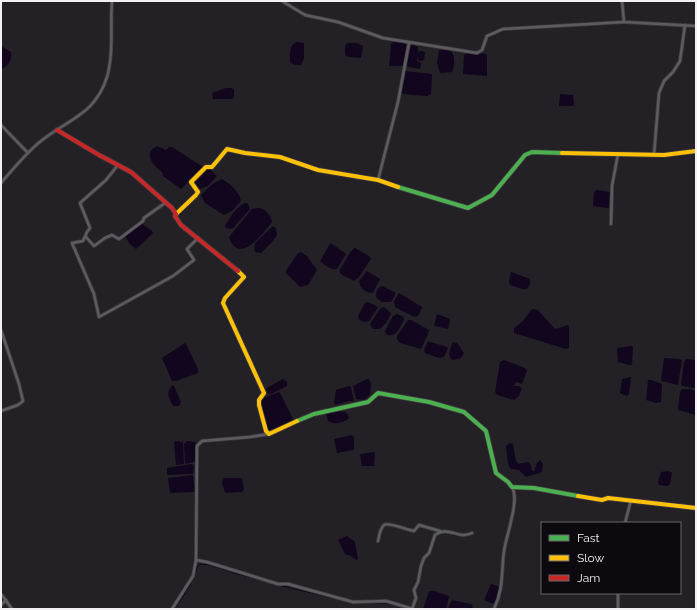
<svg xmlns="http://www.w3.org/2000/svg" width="697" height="610" viewBox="0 0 697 610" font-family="Raleway,sans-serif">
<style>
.water{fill:#12051e}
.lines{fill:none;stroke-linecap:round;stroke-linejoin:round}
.stream{stroke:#12051e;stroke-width:1}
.street-casing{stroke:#3e3c41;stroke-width:4}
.fast-casing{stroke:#3e3c41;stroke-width:5.5}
.slow-casing{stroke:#3e3c41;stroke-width:5.5}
.jam-casing{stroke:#3e3c41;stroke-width:5.5}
.street{stroke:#5c5b5e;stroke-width:2.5}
.fast{stroke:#4caf50;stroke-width:4}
.slow{stroke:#ffc107;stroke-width:4}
.jam{stroke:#c62828;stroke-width:4}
</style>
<rect width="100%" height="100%" fill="#232126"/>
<g class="water">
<path d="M296,42L304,43V58L301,65H296L290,63C290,55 288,47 296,42Z"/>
<path d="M393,42L403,43L407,45L404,66H389L391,44Z"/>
<path d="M347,43H357L363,46L361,58L348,57L345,55V46Z"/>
<path d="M412,45L418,47V53L420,51L425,52L424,60L420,61L418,60V53L417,61L421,63L420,69L408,67L406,64L410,47Z"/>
<path d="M1,46L11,52C12,60 8,67 1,69Z"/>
<path d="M439,50C442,50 447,49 449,50C456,53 455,67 452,72L441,73L439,71L437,62Z"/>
<path d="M468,53L486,54L487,56V76L463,74L464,55Z"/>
<path d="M405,71L432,74L431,94L427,96L403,94L401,92Z"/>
<path d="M226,88H232L234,90V98L231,99H213L212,93Z"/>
<path d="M560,94L573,95L574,105L572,106H559Z"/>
<path d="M157,146L166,150L169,147H172L203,167L181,189L163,176L162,172C154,166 142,153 157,146Z"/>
<path d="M209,168L217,176L208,186L200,189L194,181L205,169Z"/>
<path d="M221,179C230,183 239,191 241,201C236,207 232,212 224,215L205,203L201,195L211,185Z"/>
<path d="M597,190L610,192L609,207L608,208L593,206L594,192Z"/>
<path d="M245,203L248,204L250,209L233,228L230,229L226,228L225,226C229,218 237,206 245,203Z"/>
<path d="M257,208C265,208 270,214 272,222C263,234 238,266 229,237L252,209Z"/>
<path d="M141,223L152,231L153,233L136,249L130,244L125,236Z"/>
<path d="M273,226L276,228L277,235L273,241L261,253L255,252L254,248L255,243Z"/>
<path d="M330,244H332L346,254L337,269C330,270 325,265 320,261Z"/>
<path d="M355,248L369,256L371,259L359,277L354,281L341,274L339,271L351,251Z"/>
<path d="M301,252L307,256L317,270L308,285L300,287L286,273L287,269L298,253Z"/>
<path d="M367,271L380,279L373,293C365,293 360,288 359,281Z"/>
<path d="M511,272L530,279V284L527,289H522L510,285L509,282Z"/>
<path d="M382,286L396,293L391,302H382L376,297C375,293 378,287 382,286Z"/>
<path d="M399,293L422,307V308L418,316L414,317L395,307L394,301Z"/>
<path d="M368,302L378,307L369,321C364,323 359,321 358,316L365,303Z"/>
<path d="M384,307L391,313L387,322L380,329H373L370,324L380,309Z"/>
<path d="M532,309L538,310L555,329L568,325L569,328V348L566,349L514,333V328L522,322Z"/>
<path d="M397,314L404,317V320C400,327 397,337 387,335L385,331L393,316Z"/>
<path d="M437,314L450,319L448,329L434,326Z"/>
<path d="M408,320H411L429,330L428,334L421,349L400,343L397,339V336Z"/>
<path d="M428,341L447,347L448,348L444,357L439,358L425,353L424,350Z"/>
<path d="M453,342L457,343L464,353L461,358L453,360C446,356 451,348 453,342Z"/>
<path d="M185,343L187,346L198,369V373L176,381H172L162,358Z"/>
<path d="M631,346L633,347L632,365H629L618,362L617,348Z"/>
<path d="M664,358L680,359L682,360L678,385L661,381Z"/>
<path d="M686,359L696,360V387L694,388L683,386L681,385L684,362Z"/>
<path d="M504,360L525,368L527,371L522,384L517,382L515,383L514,386H519L522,388L519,396L514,400L497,395L495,392L500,362Z"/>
<path d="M631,377L629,395L626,396L620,393L622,379Z"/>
<path d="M283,379L287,382V386L271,394L266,393L265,389Z"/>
<path d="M367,379H369L371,384L370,395L364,400L356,399L353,386Z"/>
<path d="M648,380H651L662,384L661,402L656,403L646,400Z"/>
<path d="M173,385L174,386L181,402L179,406H173C169,399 165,391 173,385Z"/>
<path d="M349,386L351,387L354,401H349L335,405L334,402L336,390Z"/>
<path d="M682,389H690L696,391V415L678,410L680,392Z"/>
<path d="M279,392L281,395L294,421L270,431L267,429L260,402L261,399Z"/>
<path d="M330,411C337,412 348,409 349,418C344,423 334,425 328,421L326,413Z"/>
<path d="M352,435L354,438V450L337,453L334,439Z"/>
<path d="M175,441L183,442L184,464L176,465L174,443Z"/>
<path d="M187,441L196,442V461L186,464L185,463L184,444Z"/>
<path d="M510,443L513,444L516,461L518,464L528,462L531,465L532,471H534L537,463L540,460L543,464L542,472L526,477L519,470L511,469C507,464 507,453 506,446Z"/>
<path d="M375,452L374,466H362L360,454Z"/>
<path d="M192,464L194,466L193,474L167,475V468Z"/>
<path d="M669,471L672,473L670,484L667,486L659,485L658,482L661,472Z"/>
<path d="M193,475L195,492L170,493L168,478Z"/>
<path d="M224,478H242L244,490L242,492L225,493L222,482Z"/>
<path d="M347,536L354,541L355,543L358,559L356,560L351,556L345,554L338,540Z"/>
<path d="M491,584L500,587L497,598L493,604L484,600Z"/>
<path d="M429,591H434L449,596L446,609H423Z"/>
<path d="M452,600L471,604L473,606L471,609H448Z"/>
</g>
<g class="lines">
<g class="stream">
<path d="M278,585L350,602"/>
<path d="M373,603L392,604"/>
<path d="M175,609L190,585L198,566L200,564L210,565L238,574L269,582"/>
</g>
<g class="street-casing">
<g id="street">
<path d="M282,1L305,15L338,22L383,38L477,53L482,50L487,36L503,29L624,22"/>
<path d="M622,1L624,22L696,26"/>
<path d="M1,125L28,153"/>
<path d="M654,155L659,93L664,81L673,72L680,61L685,25"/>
<path d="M118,165L106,180L80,203L90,228L87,232L83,241L72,243L94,294L99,317L173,276L194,260L187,249L198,238"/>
<path d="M378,180L398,102L409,43"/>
<path d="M1,183C12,170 28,151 41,141C68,119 95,115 107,77C114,52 110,26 112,1"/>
<path d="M611,224L612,186L618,154"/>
<path d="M86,237L94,246L105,238L112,235L119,239L143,221L144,218L165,203"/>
<path d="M1,330L19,384L23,401L18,405L1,411"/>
<path d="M625,523L631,500"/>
<path d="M378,541C379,537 380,528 384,525C388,522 408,530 414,531L419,525L440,531"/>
<path d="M196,560L207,562L278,584H288L353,602L386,601L413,609"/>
<path d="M1,594L12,609"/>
<path d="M1,605L6,600"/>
<path d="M172,609L193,576L196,560L197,446L202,441L250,437L269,434"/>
<path d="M412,609L416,598L414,590L418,582L421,566L424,558L429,553L435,535C448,525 458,540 472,533"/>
<path d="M494,609C504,588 501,573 504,551C506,536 520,500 512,487"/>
<path d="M618,609V593"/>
</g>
</g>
<g class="fast-casing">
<g id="fast">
<path d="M398,187L468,208L492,195L525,155L532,152L562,153"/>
<path d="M297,421L314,414L368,402L378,393L429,402L464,412L486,431L496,473L508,482L512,487L534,488L578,496"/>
</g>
</g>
<g class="slow-casing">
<g id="slow">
<path d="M562,153L664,155L696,151"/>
<path d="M176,214L196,195L198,192L191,182L206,167H212L227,149L245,153L280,157L318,170L378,180L398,187"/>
<path d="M238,271L244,277L225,298L223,303L264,393L259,400V405L266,431L269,434L297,421"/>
<path d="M578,496L602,500L608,498L696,508"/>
</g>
</g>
<g class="jam-casing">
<path id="jam" d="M57,130L99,155L131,172L172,208L176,214L175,216L181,225L238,271"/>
</g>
<use href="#street" class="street"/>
<use href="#fast" class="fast"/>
<use href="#slow" class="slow"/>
<use href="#jam" class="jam"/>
</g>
<rect width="697" height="610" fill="none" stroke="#f2f0f5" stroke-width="4"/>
<rect x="541" y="522" width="140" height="72" fill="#0c0a0e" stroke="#68666a"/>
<rect x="549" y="535" width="20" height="6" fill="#4caf50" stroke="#68666a"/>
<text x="577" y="542" font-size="12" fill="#f2f0f5">Fast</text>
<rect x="549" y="555" width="20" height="6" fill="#ffc107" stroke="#68666a"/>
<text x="577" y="562" font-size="12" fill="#f2f0f5">Slow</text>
<rect x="549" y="575" width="20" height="6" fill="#c62828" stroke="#68666a"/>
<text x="577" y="582" font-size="12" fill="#f2f0f5">Jam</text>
</svg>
